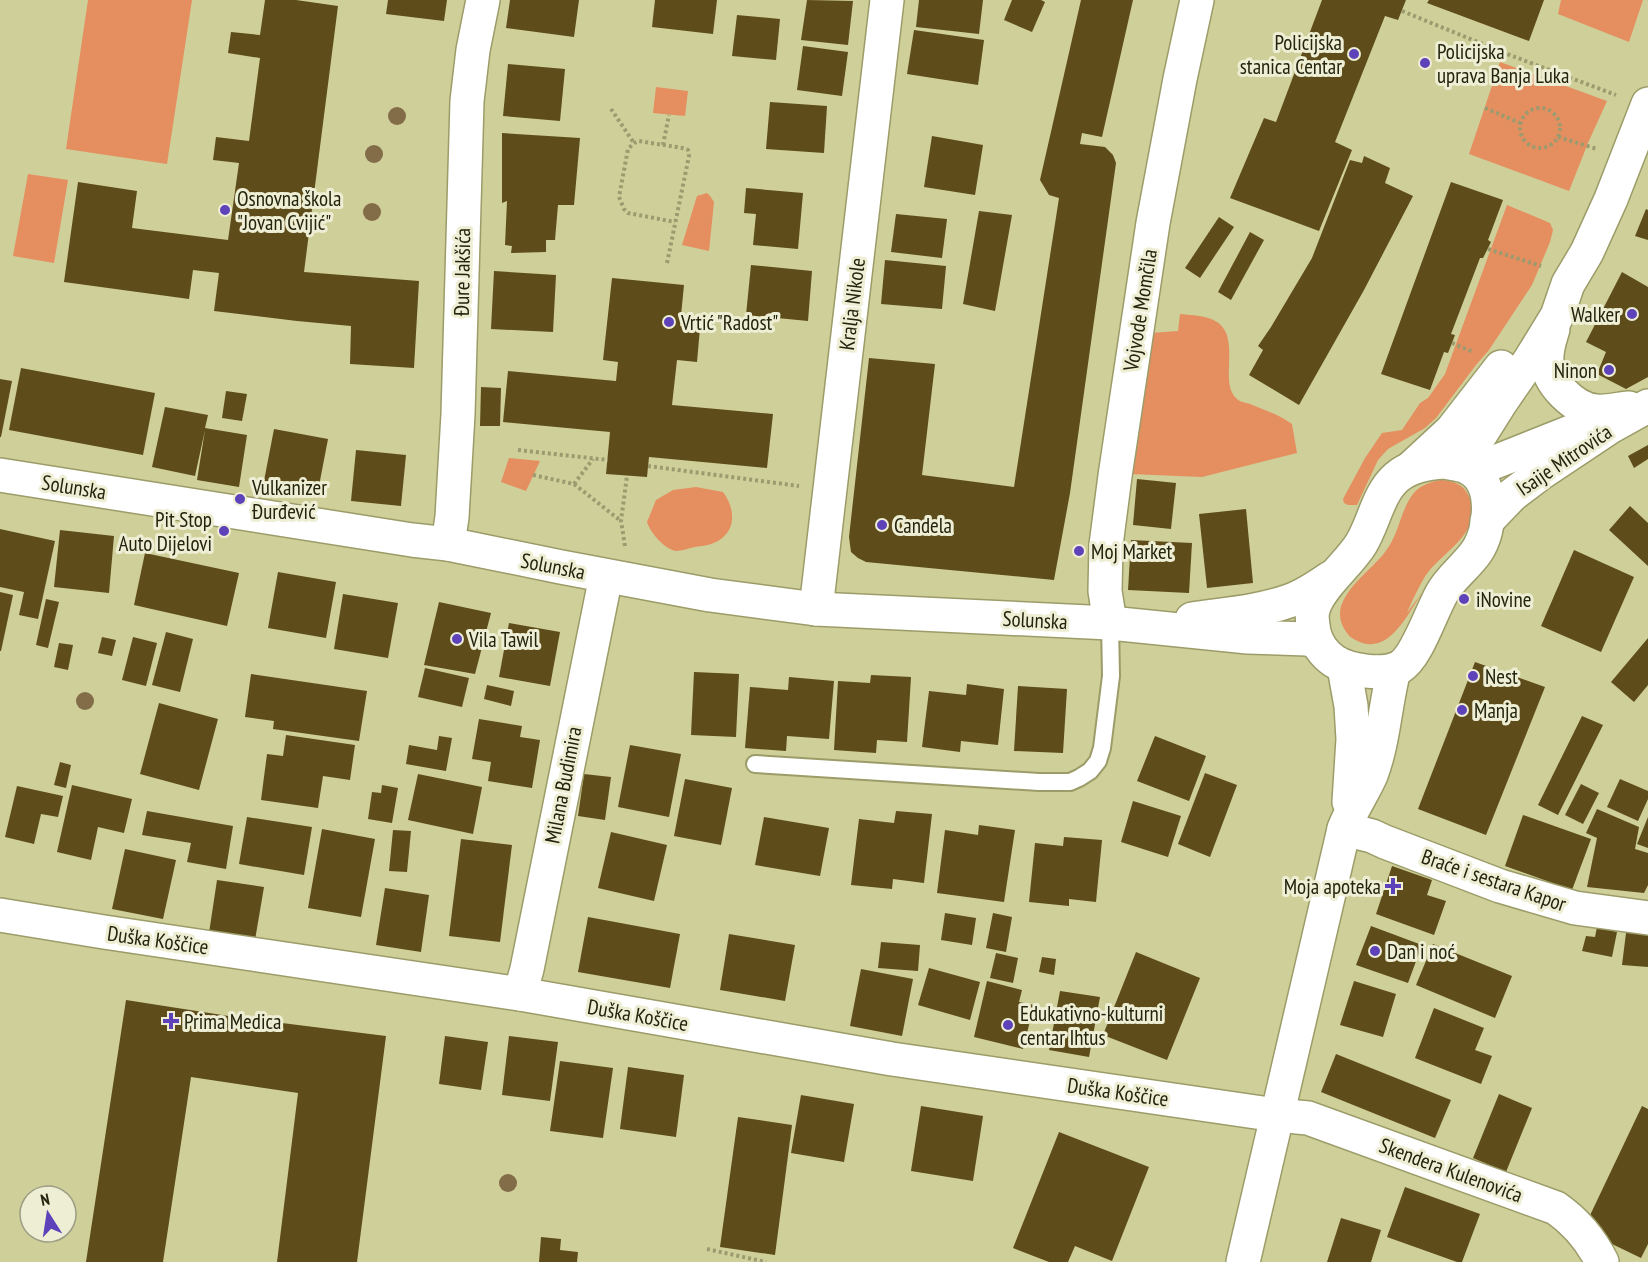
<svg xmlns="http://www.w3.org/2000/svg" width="1648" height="1262" viewBox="0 0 1648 1262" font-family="'PT Sans Narrow',sans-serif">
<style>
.green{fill:#e58e60}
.building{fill:#5e4c1b}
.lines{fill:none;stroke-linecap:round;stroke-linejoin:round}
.lane-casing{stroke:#9c9c69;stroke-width:20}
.street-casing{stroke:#9c9c69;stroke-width:36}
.secondary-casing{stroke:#9c9c69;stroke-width:36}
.path{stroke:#9b9b6f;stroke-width:4;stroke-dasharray:3 3;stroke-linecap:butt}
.lane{stroke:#fff;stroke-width:16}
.street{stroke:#fff;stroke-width:33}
.secondary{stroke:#fff;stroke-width:33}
.tree{fill:#836d48}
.poi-dot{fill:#5d42ba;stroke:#edeed3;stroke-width:2}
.labels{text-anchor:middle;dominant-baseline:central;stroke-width:6;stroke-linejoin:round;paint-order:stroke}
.poi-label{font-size:21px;fill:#23230e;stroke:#edeed3;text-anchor:start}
.street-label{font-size:21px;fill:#23230e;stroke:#edeed3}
</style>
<rect width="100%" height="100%" fill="#cfcf9a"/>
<g class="green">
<path d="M88,0H192L167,164L66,149Z"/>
<path d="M1561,0H1643L1629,42L1558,14Z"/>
<path d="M1500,62L1607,101L1588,143L1569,191L1469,154Z"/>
<path d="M656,87L688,91L685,116L653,113Z"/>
<path d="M28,174L68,180L54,263L13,256Z"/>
<path d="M707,193L710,196L714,202L709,251L682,245L697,196Z"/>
<path d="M1507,205L1550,223L1553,230L1550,242L1532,285L1489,350L1476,365L1436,418L1425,428L1388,449L1378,460L1357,505H1348L1344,503L1343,499L1365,458L1382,433L1402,430L1420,403L1428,398L1445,374Z"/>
<path d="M1180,314C1189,315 1199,315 1208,318C1247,329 1216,382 1237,399C1240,402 1247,403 1250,404C1265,410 1279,415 1292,424L1297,453L1202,477L1129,474L1151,333L1178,331Z"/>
<path d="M509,458L540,461L526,491L501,482Z"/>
<path d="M1441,480C1455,481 1465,485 1470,499C1482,534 1443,551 1426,575C1419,586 1412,601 1407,613L1423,591C1407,615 1387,661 1352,638C1346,634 1340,623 1340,615C1340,590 1372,570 1385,552C1399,535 1400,511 1413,494C1420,485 1430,482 1441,480Z"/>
<path d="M696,487L723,492C735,508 737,530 718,541C711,545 702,546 695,547C689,548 682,551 676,551C664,549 650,532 647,522L656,500L673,490Z"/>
</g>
<g class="building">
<path d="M265,0H296L338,6L304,272L419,281L414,368L350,364L351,326L297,321L214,311L219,273L193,270L189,299L64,282L78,182L137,191L132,228L228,240L239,163L213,160L216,137L249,141L260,58L228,53L231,32L260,35Z"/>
<path d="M388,0H447L444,21L386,14Z"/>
<path d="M510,0H579L574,37L506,28Z"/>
<path d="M655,0H717L713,34L652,27Z"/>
<path d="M807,0L853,1L848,45L801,40Z"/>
<path d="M919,0H983L979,34L916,27Z"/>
<path d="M1012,0H1041L1045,2L1032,32L1004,20Z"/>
<path d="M1081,0H1133L1102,137L1082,133L1080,144L1105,147L1113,155L1116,163L1070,493L1054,580L866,562L858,558L851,552L849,537L869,358L935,364L922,475L1014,487L1059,198L1049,195L1040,180Z"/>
<path d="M1322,0H1406L1398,20L1385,16L1335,142L1352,150L1319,231L1230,198L1264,118L1276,122Z"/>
<path d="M1429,0H1544L1529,41L1427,3Z"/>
<path d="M737,15L780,19L776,60L732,56Z"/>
<path d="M914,30L984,40L978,85L907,74Z"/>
<path d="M803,46L848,52L842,96L797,90Z"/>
<path d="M508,64L565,69L560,121L503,116Z"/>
<path d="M770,102L827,106L824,153L766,149Z"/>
<path d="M502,133L580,138L574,205H558L555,240H546V252L511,253L512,246L505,245L507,201L502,203Z"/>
<path d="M932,136L983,145L975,195L924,187Z"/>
<path d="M1364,156L1390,168L1385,183L1413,196L1364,290L1299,405L1249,375L1263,350L1258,346L1271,327L1312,258L1350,160L1362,163Z"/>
<path d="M1451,182L1503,200L1488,240L1491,242L1483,258H1480L1451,334L1455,335L1452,343L1448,353L1444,352L1430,390L1381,374Z"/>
<path d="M746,188L803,193L798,249L753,245L756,214L744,213Z"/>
<path d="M1646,209L1648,210V240L1635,236Z"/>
<path d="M979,211L1012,215L995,311L963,304Z"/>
<path d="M896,214L947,219L942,258L891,252Z"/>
<path d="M1219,217L1234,227L1200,278L1185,268Z"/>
<path d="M1250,232L1264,240L1231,300L1218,292Z"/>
<path d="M885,260L946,266L942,309L881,304Z"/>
<path d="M751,265L812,271L808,321L746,315Z"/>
<path d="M494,271L556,275L553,332L491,329Z"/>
<path d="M1622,272L1648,287V377L1626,389L1597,374L1606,352L1586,342Z"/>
<path d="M612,278L684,285L680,326L700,328L697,362L677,360L672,405L773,414L767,468L649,457L647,477L606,474L610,432L503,422L508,371L616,381L618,362L603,360Z"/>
<path d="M21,368L155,393L143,455L9,430Z"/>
<path d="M0,379L12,381L1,437H0Z"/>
<path d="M481,387L501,388L500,426H480Z"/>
<path d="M226,391L247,394L242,421L222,418Z"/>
<path d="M165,407L208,415L205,428L247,435L239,487L197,480L205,430L195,476L152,467Z"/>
<path d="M274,429L328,439L318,491L264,481Z"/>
<path d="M1648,445V459L1634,468L1628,456Z"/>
<path d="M356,450L406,455L401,506L351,501Z"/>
<path d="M1137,479L1176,483L1171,529L1133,525Z"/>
<path d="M1630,506L1648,523V566L1609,530Z"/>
<path d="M1246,509L1253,583L1207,588L1199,514Z"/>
<path d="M0,529L55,541L38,619L19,615L24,592L0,587Z"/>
<path d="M60,530L114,536L109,593L54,587Z"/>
<path d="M1131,540L1192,543L1189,593L1128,590Z"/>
<path d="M1574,550L1634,577L1601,652L1541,626Z"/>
<path d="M145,553L239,573L227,626L134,605Z"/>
<path d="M278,572L336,582L326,638L268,628Z"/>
<path d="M0,592L13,595L1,651H0Z"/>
<path d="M343,594L398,603L388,658L334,649Z"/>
<path d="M46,599L59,602L48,648L36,645Z"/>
<path d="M439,602L491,613L475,674L424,665Z"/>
<path d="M509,623L560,632L550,686L499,677Z"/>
<path d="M166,632L193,639L180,692L152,685Z"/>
<path d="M102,637L116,640L112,656L98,653Z"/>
<path d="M133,637L157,643L146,686L122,680Z"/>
<path d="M1648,638V685L1634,702L1611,682Z"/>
<path d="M59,643L73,645L68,670L54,667Z"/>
<path d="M1475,662L1545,687L1486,835L1418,809Z"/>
<path d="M425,668L469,678L462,707L418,697Z"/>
<path d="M694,672L739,674L736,737L691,735Z"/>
<path d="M251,674L367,691L359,741L273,729L274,721L245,717Z"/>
<path d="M871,675L911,677L907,742L877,740L876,753L834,750L838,681L870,683Z"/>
<path d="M789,677L834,681L829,739L787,736L786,751L745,748L750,687L788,690Z"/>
<path d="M967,684L1004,689L998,745L961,741L960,752L922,747L929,691L966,695Z"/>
<path d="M487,685L514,691L511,706L484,699Z"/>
<path d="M1018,686L1067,689L1063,753L1014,751Z"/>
<path d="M159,703L218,719L199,790L140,774Z"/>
<path d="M1582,716L1603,725L1558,815L1538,805Z"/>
<path d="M479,719L522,726L520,737L540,740L532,788L488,781L491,762L472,759Z"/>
<path d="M286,735L355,745L350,780L323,776L318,808L261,800L267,754L283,756Z"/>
<path d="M439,736L452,738L446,771L406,764L409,745L437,750Z"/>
<path d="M1155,736L1206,756L1189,801L1137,781Z"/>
<path d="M630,745L681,754L669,817L618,807Z"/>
<path d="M60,762L71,765L66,788L54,785Z"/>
<path d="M1205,773L1237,785L1210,857L1178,844Z"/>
<path d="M418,774L482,787L473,834L408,820Z"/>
<path d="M584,774L611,777L605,820L578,816Z"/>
<path d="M685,779L732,788L721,845L674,836Z"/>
<path d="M1620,779L1648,791V799L1638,821L1607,807Z"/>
<path d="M1581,784L1599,793L1583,824L1565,815Z"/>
<path d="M72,785L132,799L124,833L98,827L91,860L57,852Z"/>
<path d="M382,785L398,788L392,823L368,819L372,792L381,793Z"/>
<path d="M17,786L63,796L58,817L41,814L34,844L5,837Z"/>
<path d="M1133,801L1181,816L1168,857L1121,842Z"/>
<path d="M1597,809L1639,827L1635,849L1648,853V885L1644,893L1587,887L1597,838L1586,833Z"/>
<path d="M147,811L233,826L226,869L187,862L191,843L142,835Z"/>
<path d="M896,811L932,814L924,883L893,879L892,889L851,885L859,819L894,823Z"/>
<path d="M1523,815L1591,839L1572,890L1505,866Z"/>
<path d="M247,817L312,827L304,875L239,864Z"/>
<path d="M764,817L829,828L820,876L755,865Z"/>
<path d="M1648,817V848L1637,844Z"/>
<path d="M979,825L1015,830L1004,902L937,893L945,830L978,835Z"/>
<path d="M322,829L375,839L361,917L308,908Z"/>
<path d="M393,830L411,831L407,872L389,871Z"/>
<path d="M611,832L667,845L654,901L598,888Z"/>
<path d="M1064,837L1102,840L1096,902L1069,899V906L1029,902L1035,843L1063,846Z"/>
<path d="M461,839L512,845L500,942L449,936Z"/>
<path d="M125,849L176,860L163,919L112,909Z"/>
<path d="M1392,866L1432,880L1427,895L1446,901L1434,935L1376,914Z"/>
<path d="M217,880L264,887L255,940L209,933Z"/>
<path d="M385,888L429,895L421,952L376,945Z"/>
<path d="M945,913L976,918L972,945L941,940Z"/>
<path d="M993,913L1012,917L1006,952L986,948Z"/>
<path d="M588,917L680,934L670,988L578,972Z"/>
<path d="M1371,926L1422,945L1408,983L1356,965Z"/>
<path d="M1597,927L1617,932L1612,957L1582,951L1586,936L1595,937Z"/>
<path d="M1626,933L1648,934V967L1622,965Z"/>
<path d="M729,934L795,945L785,1001L720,990Z"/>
<path d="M881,942L920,945L918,971L878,968Z"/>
<path d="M1433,944L1512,976L1495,1018L1416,985Z"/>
<path d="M1136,952L1200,978L1167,1060L1103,1035Z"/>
<path d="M996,953L1018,958L1013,983L990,978Z"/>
<path d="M1042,957L1056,959L1054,975L1039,972Z"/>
<path d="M929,968L980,982L970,1020L918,1005Z"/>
<path d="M861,969L913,979L902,1036L850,1026Z"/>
<path d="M987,981L1022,990L1019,1002L1034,1005L1023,1049L974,1037Z"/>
<path d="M1354,981L1396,994L1383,1037L1340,1025Z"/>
<path d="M1060,991L1100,997L1089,1057L1049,1050Z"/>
<path d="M126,1000L235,1017L386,1036L357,1262H277L298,1093L191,1077L163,1262H86Z"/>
<path d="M1434,1008L1484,1028L1475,1050L1492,1056L1481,1084L1415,1058Z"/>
<path d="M445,1036L488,1042L481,1090L439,1084Z"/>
<path d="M509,1036L558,1042L550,1101L502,1095Z"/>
<path d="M1336,1054L1451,1100L1435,1138L1321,1092Z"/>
<path d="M560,1061L613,1068L603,1138L550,1131Z"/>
<path d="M628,1067L684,1075L676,1137L620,1129Z"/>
<path d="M1499,1094L1532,1108L1506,1172L1473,1158Z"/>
<path d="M801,1095L854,1104L844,1162L791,1153Z"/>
<path d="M921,1106L983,1116L973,1181L911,1171Z"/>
<path d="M1642,1106L1648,1109V1244L1641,1258L1583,1230Z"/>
<path d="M738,1117L792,1125L775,1255L720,1247Z"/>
<path d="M1059,1132L1149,1167L1112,1261L1075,1246L1068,1262H1049L1013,1248Z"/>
<path d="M1405,1187L1480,1214L1462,1262H1457L1387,1237Z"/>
<path d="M1341,1218L1381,1230L1371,1262H1327Z"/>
<path d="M541,1237L561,1239L560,1250L578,1252L577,1262H539Z"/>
</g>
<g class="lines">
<g class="lane-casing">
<path id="lane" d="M755,764L1039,782H1070L1079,778L1090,771L1098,761L1102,748L1111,676L1110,623"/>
</g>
<g class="street-casing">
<g id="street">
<path d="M1471,469L1490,464L1588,425"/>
<path d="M1487,521L1512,495L1541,473L1610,427L1648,406"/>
<path d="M448,544L452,517L458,414L467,101L473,50L483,0"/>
<path d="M816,609L887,0"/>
<path d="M1110,623L1105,591L1106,545L1115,476L1153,223L1180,79L1197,0"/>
<path d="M1344,829L1372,836L1385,842L1500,886L1575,908L1648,918"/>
<path d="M0,915L104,932L520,994L892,1059L1276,1115L1308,1118L1556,1208C1576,1222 1591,1240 1602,1262"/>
<path d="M520,994L527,969L606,576"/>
</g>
</g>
<g class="secondary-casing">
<g id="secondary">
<path d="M1553,329C1550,339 1546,350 1547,361C1548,383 1574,409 1596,411C1606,412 1618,409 1629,408"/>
<path d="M1444,462C1452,464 1463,464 1470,469C1496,484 1491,530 1477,551C1467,566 1450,578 1442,593C1431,612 1417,657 1400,667C1383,676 1349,671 1334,661C1324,654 1317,645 1314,632C1313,625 1311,617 1313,610C1318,588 1349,564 1361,544C1374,523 1378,493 1397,477C1410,466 1427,463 1444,462Z"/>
<path d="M1411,468L1452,430L1501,367"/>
<path d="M1471,469L1473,452L1479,437L1501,402L1530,360L1557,316L1568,284L1587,252L1611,199L1648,104"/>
<path d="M0,475L412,540L448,544L561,567L710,595L816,609L1110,623L1248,637L1307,639L1317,642"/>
<path d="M1192,619C1224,614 1258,612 1289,601C1304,596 1317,587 1330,578"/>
<path d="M1344,667L1351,706L1353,739L1349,802"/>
<path d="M1243,1262L1344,829C1351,810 1363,793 1371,775C1384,741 1385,704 1394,670"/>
</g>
</g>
<g class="path">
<path d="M1402,11L1507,54L1616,95"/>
<circle cx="1540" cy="128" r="20"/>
<path d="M1485,108L1520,123"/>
<path d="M611,109L634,143"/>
<path d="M1558,137L1597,149"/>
<path d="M663,145L669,115"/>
<path d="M1488,249L1541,266"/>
<path d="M667,263L689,156L688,150L682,148L639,141L634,143L628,149L619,197L624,209L628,213L675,222"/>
<path d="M1452,343L1473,352"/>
<path d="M518,450L608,460"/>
<path d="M648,466L799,486"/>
<path d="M533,475L574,484L621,521"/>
<path d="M574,484L593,459"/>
<path d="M625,546L621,521L627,476"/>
<path d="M707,1249L766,1262"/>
</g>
<use href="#lane" class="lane"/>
<use href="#street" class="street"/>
<use href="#secondary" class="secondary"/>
</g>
<g class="tree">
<circle cx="397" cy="116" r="9"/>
<circle cx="374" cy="154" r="9"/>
<circle cx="372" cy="212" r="9"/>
<circle cx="85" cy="701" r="9"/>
<circle cx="508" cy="1183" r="9"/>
</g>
<g class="poi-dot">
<circle cx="1354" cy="54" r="6"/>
<circle cx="1425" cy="63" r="6"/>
<circle cx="225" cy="210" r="6"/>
<circle cx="1632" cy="314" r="6"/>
<circle cx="669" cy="322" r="6"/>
<circle cx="1609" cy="370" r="6"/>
<circle cx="240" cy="499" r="6"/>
<circle cx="882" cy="525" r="6"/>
<circle cx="224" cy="531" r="6"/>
<circle cx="1079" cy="551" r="6"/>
<circle cx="1464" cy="599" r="6"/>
<circle cx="457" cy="639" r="6"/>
<circle cx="1473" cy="676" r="6"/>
<circle cx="1462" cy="710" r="6"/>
<path d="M1390 877h6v6h6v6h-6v6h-6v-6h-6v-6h6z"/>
<circle cx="1375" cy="951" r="6"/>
<path d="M168 1012h6v6h6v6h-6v6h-6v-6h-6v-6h6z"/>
<circle cx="1008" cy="1025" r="6"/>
</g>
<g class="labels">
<g class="poi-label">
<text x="1342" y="42" text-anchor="end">Policijska<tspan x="1342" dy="24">stanica Centar</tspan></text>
<text x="1437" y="51">Policijska<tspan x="1437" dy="24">uprava Banja Luka</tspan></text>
<text x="237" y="198">Osnovna škola<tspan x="237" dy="24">"Jovan Cvijić"</tspan></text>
<text x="1620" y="314" text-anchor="end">Walker</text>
<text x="681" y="322">Vrtić "Radost"</text>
<text x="1597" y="370" text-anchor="end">Ninon</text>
<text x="252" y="487">Vulkanizer<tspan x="252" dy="24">Đurđević</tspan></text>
<text x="212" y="519" text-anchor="end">Pit Stop<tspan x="212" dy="24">Auto Dijelovi</tspan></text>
<text x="894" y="525">Candela</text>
<text x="1091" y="551">Moj Market</text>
<text x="1476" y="599">iNovine</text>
<text x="469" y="639">Vila Tawil</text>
<text x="1485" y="676">Nest</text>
<text x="1474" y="710">Manja</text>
<text x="1381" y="886" text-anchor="end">Moja apoteka</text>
<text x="1387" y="951">Dan i noć</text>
<text x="1020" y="1013">Edukativno-kulturni<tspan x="1020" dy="24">centar Ihtus</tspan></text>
<text x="184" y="1021">Prima Medica</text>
</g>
<g class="street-label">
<text transform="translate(462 272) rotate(-89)">Đure Jakšića</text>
<text transform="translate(852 304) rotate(-83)">Kralja Nikole</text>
<text transform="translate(1140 310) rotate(-81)">Vojvode Momčila</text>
<text transform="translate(1564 460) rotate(-34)">Isaije Mitrovića</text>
<text transform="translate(74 487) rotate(9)">Solunska</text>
<text transform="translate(553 566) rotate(11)">Solunska</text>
<text transform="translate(1035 620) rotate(3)">Solunska</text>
<text transform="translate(563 785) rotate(-79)">Milana Budimira</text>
<text transform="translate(1494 880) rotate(19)">Braće i sestara Kapor</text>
<text transform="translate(158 940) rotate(8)">Duška Koščice</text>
<text transform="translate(638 1015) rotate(10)">Duška Koščice</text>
<text transform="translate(1118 1092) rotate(8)">Duška Koščice</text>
<text transform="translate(1451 1170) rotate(20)">Skendera Kulenovića</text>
</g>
</g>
<g transform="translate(48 1214) rotate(348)"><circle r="28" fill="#edeed3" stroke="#9c9d84" stroke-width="1.5"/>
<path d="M0-4.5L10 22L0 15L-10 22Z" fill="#5d42ba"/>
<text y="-9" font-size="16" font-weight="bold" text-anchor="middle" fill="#23230e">N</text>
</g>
</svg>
